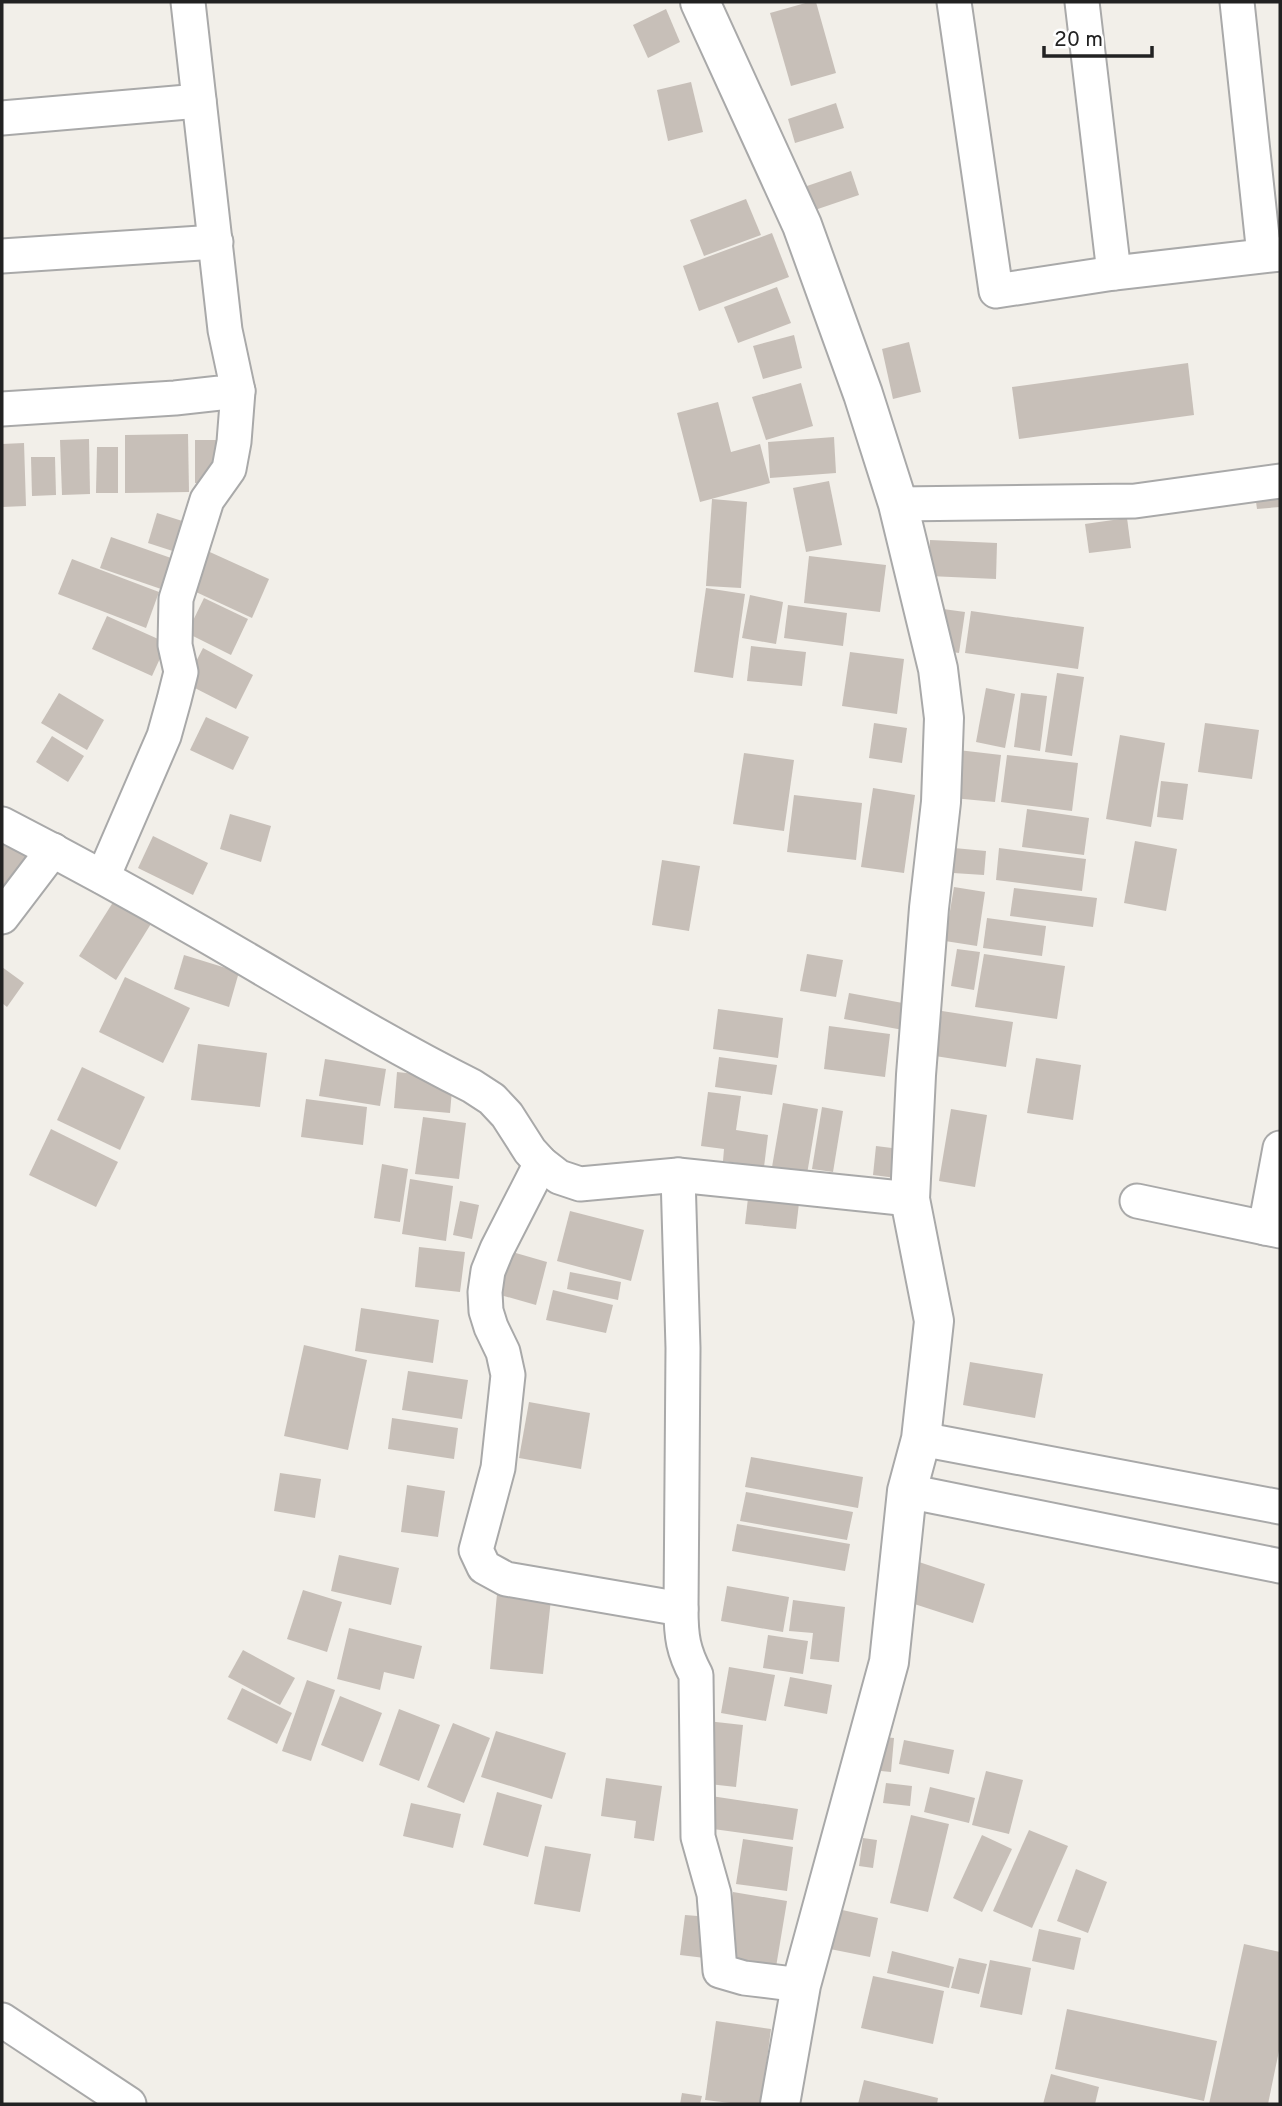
<svg xmlns="http://www.w3.org/2000/svg" width="1282" height="2106" viewBox="0 0 1282 2106" font-family="Overpass,sans-serif">
<style>
.building{fill:#c7bfb8}
.lines{fill:none;stroke-linecap:round;stroke-linejoin:round}
.minor-casing{stroke:#a9a9a9;stroke-width:37}
.tertiary-casing{stroke:#a9a9a9;stroke-width:42}
.minor{stroke:#fff;stroke-width:33}
.tertiary{stroke:#fff;stroke-width:38}
</style>
<rect width="100%" height="100%" fill="#f2efe9"/>
<g class="building">
<path d="M809,2H816L836,73L791,86L770,13Z"/>
<path d="M666,9L680,42L648,58L633,25Z"/>
<path d="M691,82L703,132L668,141L657,90Z"/>
<path d="M836,103L844,128L795,143L788,119Z"/>
<path d="M851,171L859,195L812,211L804,187Z"/>
<path d="M746,199L761,235L704,256L690,220Z"/>
<path d="M772,233L789,277L699,311L683,266Z"/>
<path d="M777,287L791,323L738,343L724,307Z"/>
<path d="M794,335L802,368L763,379L753,346Z"/>
<path d="M909,342L921,392L893,399L882,349Z"/>
<path d="M1188,363L1194,415L1019,439L1012,387Z"/>
<path d="M801,383L813,426L766,440L752,397Z"/>
<path d="M718,402L731,452L760,444L770,483L700,502L677,413Z"/>
<path d="M188,434L189,492L125,493V435Z"/>
<path d="M834,437L836,473L770,478L768,442Z"/>
<path d="M89,439L90,494L62,495L60,440Z"/>
<rect x="195" y="440" width="21" height="43"/>
<path d="M24,443L26,506L2,507V444Z"/>
<path d="M97,447H118V493H96Z"/>
<path d="M31,457H55L56,495L32,496Z"/>
<path d="M829,481L842,545L806,552L793,488Z"/>
<path d="M1280,484V507L1257,509L1254,487Z"/>
<path d="M712,499L747,502L741,588L706,586Z"/>
<path d="M157,513L195,525L185,555L148,543Z"/>
<path d="M1127,518L1131,548L1089,553L1085,524Z"/>
<path d="M111,537L171,558L161,589L100,568Z"/>
<path d="M930,540L997,543L996,579L929,576Z"/>
<path d="M201,548L269,579L252,618L183,586Z"/>
<path d="M809,556L886,565L880,612L804,603Z"/>
<path d="M72,559L159,592L146,628L58,594Z"/>
<path d="M706,588L745,594L733,678L694,672Z"/>
<path d="M750,595L783,602L776,644L742,638Z"/>
<path d="M204,598L248,619L231,655L187,633Z"/>
<path d="M788,605L847,613L843,646L784,638Z"/>
<path d="M943,609L965,612L959,653L938,650Z"/>
<path d="M971,611L1084,627L1078,669L965,653Z"/>
<path d="M107,616L167,643L152,676L92,649Z"/>
<path d="M751,646L806,652L802,686L747,681Z"/>
<path d="M203,648L253,675L236,709L185,683Z"/>
<path d="M850,652L904,659L897,714L842,706Z"/>
<path d="M1057,673L1084,677L1072,756L1045,752Z"/>
<path d="M986,688L1015,694L1005,748L976,742Z"/>
<path d="M59,693L104,720L87,750L41,723Z"/>
<path d="M1021,693L1047,696L1040,751L1014,747Z"/>
<path d="M206,717L249,737L233,770L190,750Z"/>
<path d="M874,723L907,728L902,763L869,758Z"/>
<path d="M1205,723L1259,730L1252,779L1198,772Z"/>
<path d="M1120,735L1165,743L1151,827L1106,819Z"/>
<path d="M52,736L84,756L68,782L36,762Z"/>
<path d="M958,750L1001,755L995,802L953,798Z"/>
<path d="M744,753L794,760L784,831L733,824Z"/>
<path d="M1007,755L1078,763L1072,811L1001,802Z"/>
<path d="M1161,781L1188,784L1183,820L1157,817Z"/>
<path d="M873,788L915,795L904,873L861,867Z"/>
<path d="M794,795L862,803L856,860L787,852Z"/>
<path d="M1027,809L1089,818L1084,855L1022,847Z"/>
<path d="M230,814L271,826L261,862L220,849Z"/>
<path d="M2,836L36,853L2,895Z"/>
<path d="M153,836L208,863L193,895L138,868Z"/>
<path d="M1135,841L1177,849L1166,911L1124,903Z"/>
<path d="M954,848L986,851L984,875L953,873Z"/>
<path d="M999,848L1086,859L1082,891L996,880Z"/>
<path d="M662,860L700,866L689,931L652,925Z"/>
<path d="M954,887L985,892L977,946L945,941Z"/>
<path d="M1014,888L1097,898L1093,927L1010,916Z"/>
<path d="M117,896L154,919L116,980L79,956Z"/>
<path d="M987,918L1046,926L1042,956L983,948Z"/>
<path d="M957,949L980,952L974,990L951,986Z"/>
<path d="M807,954L843,960L836,997L800,991Z"/>
<path d="M984,954L1065,966L1057,1019L975,1007Z"/>
<path d="M184,955L239,972L229,1007L174,989Z"/>
<path d="M2,967L24,983L7,1007L2,1003Z"/>
<path d="M125,977L190,1008L163,1063L99,1032Z"/>
<path d="M849,993L908,1004L903,1030L844,1019Z"/>
<path d="M718,1009L783,1018L778,1058L713,1049Z"/>
<path d="M942,1011L1013,1022L1006,1067L935,1056Z"/>
<path d="M829,1026L890,1034L885,1077L824,1069Z"/>
<path d="M198,1044L267,1053L260,1107L191,1100Z"/>
<path d="M719,1057L777,1065L772,1095L715,1087Z"/>
<path d="M1036,1058L1081,1065L1073,1120L1027,1113Z"/>
<path d="M325,1059L386,1069L380,1106L319,1096Z"/>
<path d="M82,1067L145,1097L120,1150L57,1120Z"/>
<path d="M397,1072L453,1078L450,1113L394,1108Z"/>
<path d="M708,1092L741,1096L736,1130L768,1135L764,1167L723,1161L724,1149L701,1146Z"/>
<path d="M306,1099L367,1107L363,1145L301,1137Z"/>
<path d="M783,1103L818,1109L807,1174L772,1167Z"/>
<path d="M822,1107L843,1111L833,1172L812,1169Z"/>
<path d="M951,1109L987,1115L975,1187L939,1181Z"/>
<path d="M423,1117L466,1123L459,1179L415,1174Z"/>
<path d="M51,1129L118,1162L96,1207L29,1175Z"/>
<path d="M876,1146L900,1149L896,1178L873,1175Z"/>
<path d="M382,1164L408,1169L400,1222L374,1218Z"/>
<path d="M410,1179L453,1186L446,1241L402,1234Z"/>
<path d="M748,1198L799,1203L796,1229L745,1224Z"/>
<path d="M460,1201L479,1205L472,1239L453,1235Z"/>
<path d="M570,1211L644,1230L631,1281L557,1261Z"/>
<path d="M419,1247L465,1252L460,1292L415,1287Z"/>
<path d="M502,1249L547,1262L536,1305L490,1292Z"/>
<path d="M570,1272L621,1282L618,1300L567,1289Z"/>
<path d="M553,1290L613,1305L606,1333L546,1320Z"/>
<path d="M361,1308L439,1320L433,1363L355,1351Z"/>
<path d="M304,1345L367,1360L348,1450L284,1436Z"/>
<path d="M970,1362L1043,1374L1035,1418L963,1405Z"/>
<path d="M408,1371L468,1380L462,1419L402,1410Z"/>
<path d="M529,1402L590,1413L581,1469L519,1458Z"/>
<path d="M392,1418L458,1428L454,1459L388,1449Z"/>
<path d="M751,1457L863,1477L858,1508L745,1487Z"/>
<path d="M280,1473L321,1479L315,1518L274,1511Z"/>
<path d="M407,1485L445,1491L438,1537L401,1532Z"/>
<path d="M746,1492L853,1512L847,1540L740,1521Z"/>
<path d="M737,1524L850,1544L845,1571L732,1551Z"/>
<path d="M339,1555L399,1568L391,1605L331,1591Z"/>
<path d="M916,1561L985,1584L973,1623L902,1600Z"/>
<path d="M727,1586L789,1597L783,1632L721,1621Z"/>
<path d="M303,1590L342,1602L327,1652L287,1639Z"/>
<path d="M497,1594L551,1599L543,1674L490,1669Z"/>
<path d="M793,1600L845,1607L839,1662L810,1659L813,1633L789,1631Z"/>
<path d="M349,1628L422,1646L414,1679L384,1672L380,1690L337,1679Z"/>
<path d="M768,1635L808,1641L803,1674L763,1668Z"/>
<path d="M243,1650L295,1678L280,1705L228,1677Z"/>
<path d="M729,1667L775,1675L766,1721L721,1713Z"/>
<path d="M790,1677L832,1685L827,1714L784,1706Z"/>
<path d="M307,1680L335,1690L311,1761L282,1751Z"/>
<path d="M242,1688L292,1713L277,1744L227,1719Z"/>
<path d="M340,1696L382,1713L363,1762L321,1745Z"/>
<path d="M399,1709L440,1725L419,1781L379,1765Z"/>
<path d="M707,1721L743,1725L736,1787L700,1783Z"/>
<path d="M453,1723L490,1738L464,1803L427,1787Z"/>
<path d="M496,1731L566,1753L552,1799L481,1777Z"/>
<path d="M874,1736L894,1738L891,1772L871,1770Z"/>
<path d="M904,1740L954,1750L949,1774L899,1764Z"/>
<path d="M986,1771L1023,1780L1009,1834L972,1825Z"/>
<path d="M606,1778L662,1786L654,1841L634,1838L636,1821L601,1816Z"/>
<path d="M886,1783L912,1786L910,1806L883,1803Z"/>
<path d="M930,1787L975,1798L969,1823L924,1812Z"/>
<path d="M497,1792L542,1805L528,1857L483,1845Z"/>
<path d="M711,1796L798,1809L793,1840L706,1828Z"/>
<path d="M411,1803L461,1814L453,1848L403,1836Z"/>
<path d="M911,1815L949,1824L928,1912L890,1903Z"/>
<path d="M1029,1830L1068,1846L1032,1928L993,1911Z"/>
<path d="M982,1835L1012,1849L982,1912L953,1898Z"/>
<path d="M863,1838L877,1840L873,1868L859,1866Z"/>
<path d="M743,1839L793,1847L787,1891L736,1884Z"/>
<path d="M545,1846L591,1854L580,1912L534,1904Z"/>
<path d="M1076,1869L1107,1882L1088,1933L1057,1921Z"/>
<path d="M733,1892L787,1901L776,1967L722,1958Z"/>
<path d="M829,1907L878,1918L870,1957L820,1947Z"/>
<path d="M685,1915L710,1917L705,1958L680,1955Z"/>
<path d="M1039,1929L1081,1938L1074,1970L1032,1961Z"/>
<path d="M1244,1944L1280,1952V2046L1268,2104H1209Z"/>
<path d="M892,1951L954,1967L949,1988L887,1973Z"/>
<path d="M959,1958L987,1964L979,1994L951,1988Z"/>
<path d="M990,1960L1031,1968L1022,2015L980,2007Z"/>
<path d="M873,1976L944,1991L933,2044L861,2028Z"/>
<path d="M1067,2009L1217,2041L1204,2101L1055,2069Z"/>
<path d="M716,2021L771,2029L761,2104H739L705,2100Z"/>
<path d="M1051,2074L1099,2087L1095,2104H1043Z"/>
<path d="M864,2080L938,2098L937,2104H858Z"/>
<path d="M682,2093L702,2096L700,2104H680Z"/>
</g>
<g class="lines">
<g class="minor-casing">
<g id="minor">
<path d="M954,2L996,291L1114,273L1280,254"/>
<path d="M1082,2L1114,273"/>
<path d="M1237,2L1264,255"/>
<path d="M2,118L199,101"/>
<path d="M2,256L216,242"/>
<path d="M2,409L175,398L238,391L225,330L188,2"/>
<path d="M898,504L1135,501L1280,481"/>
<path d="M2,824C68,858 134,894 198,931C289,983 378,1039 472,1086L492,1099L507,1115L530,1151L541,1163L559,1177L580,1184L678,1175L910,1199"/>
<path d="M103,877L164,736L174,700L181,672L175,645L176,599L207,500L229,469L234,442L238,391"/>
<path d="M2,917L53,850"/>
<path d="M541,1163L497,1249L488,1271L485,1292L486,1311L491,1327L503,1352L508,1375L498,1468L476,1550L484,1567L506,1579L681,1609C681,1636 683,1651 696,1675L698,1837L714,1894L720,1971L744,1978L801,1985"/>
<path d="M678,1175L683,1348L681,1609"/>
<path d="M1137,1201L1280,1231"/>
<path d="M1265,1228L1280,1148"/>
<path d="M921,1439L1280,1507"/>
<path d="M907,1491L1280,1566"/>
<path d="M2,2020L129,2104"/>
</g>
</g>
<g class="tertiary-casing">
<path id="tertiary" d="M700,2L802,225L863,394L898,504L938,669L944,718L941,802L929,908L916,1075L910,1199L934,1321L921,1439L907,1491L889,1662L801,1985L780,2104"/>
</g>
<use href="#minor" class="minor"/>
<use href="#tertiary" class="tertiary"/>
</g>
<rect width="1282" height="2106" fill="none" stroke="#222222" stroke-width="7"/>
<path d="M1044 46v10h108v-10" fill="none" stroke="#222222" stroke-width="3.5"/>
<text x="1054" y="46" font-size="21" fill="#222222" stroke="#ffffff" stroke-width="5" paint-order="stroke">20 m</text>
</svg>
